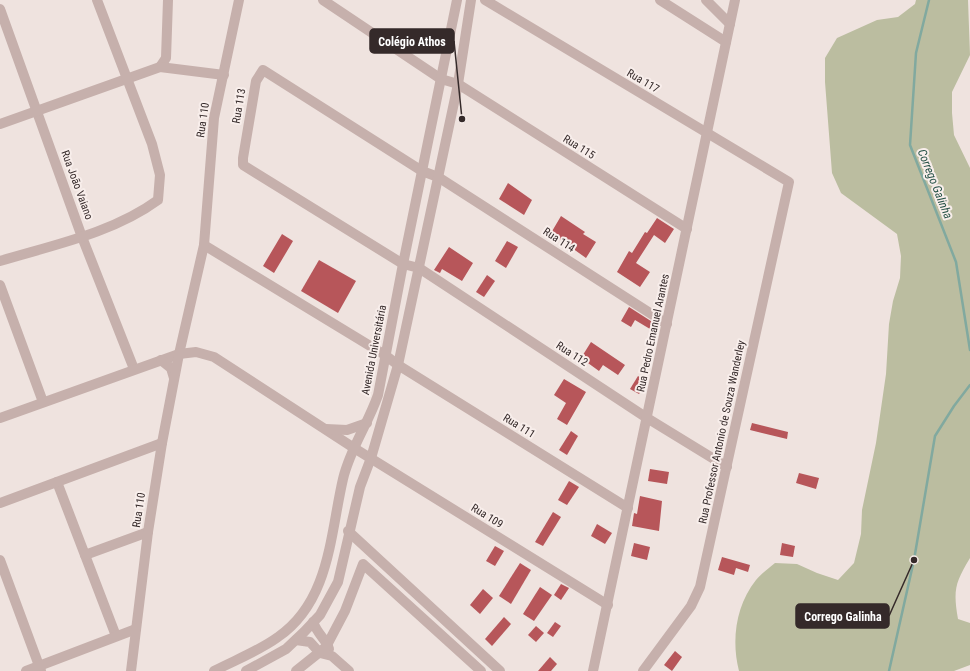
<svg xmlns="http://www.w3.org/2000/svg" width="970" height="671" viewBox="0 0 970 671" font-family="'Roboto Condensed',sans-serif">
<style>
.green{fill:#bbbda0}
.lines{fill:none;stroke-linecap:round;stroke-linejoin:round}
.stream{stroke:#81a99f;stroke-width:2.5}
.building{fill:#b7565a}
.minor{stroke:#c6b0ac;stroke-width:10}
.tertiary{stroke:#c6b0ac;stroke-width:10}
.labels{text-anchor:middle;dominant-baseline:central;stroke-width:4;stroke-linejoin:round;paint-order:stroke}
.street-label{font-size:11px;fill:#352a2a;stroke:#f8eeeb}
.water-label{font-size:12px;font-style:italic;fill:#255247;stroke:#f8eeeb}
.leader{fill:none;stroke:#352a2a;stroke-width:1.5}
.callout-dot{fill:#352a2a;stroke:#f8eeeb;stroke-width:1.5}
.callout{fill:#352a2a;stroke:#352a2a;stroke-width:1.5}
.callout-label{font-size:12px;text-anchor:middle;font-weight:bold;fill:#fff}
</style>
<rect width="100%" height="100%" fill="#efe3df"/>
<path class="green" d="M916,0H968L970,55L952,92V113L954,135L970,168V558C955,583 953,590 958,619L970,623V665L954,671H739C731,640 736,605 756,580C761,574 769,568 775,563L797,564L817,573L838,580L854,563L861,534L862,510L876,443L886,374L889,324L893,301L900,278L901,256L897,234L841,193L832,173L825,82V58L837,38L877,20L898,17L915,4Z"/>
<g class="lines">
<g class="stream">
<path d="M929,0L916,53L910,145L956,262L970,350"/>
<path d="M889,671L914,560L935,436L954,406L970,385"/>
</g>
</g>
<g class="building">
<path d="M508,183L532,200L524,215L499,199Z"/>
<path d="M561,216L585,232L583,234L596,242L586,258L551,233Z"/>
<path d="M657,218L674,229L665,243L654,235L636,263L650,272L640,287L617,272L629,251L632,253L645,232L647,233Z"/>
<path d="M282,234L293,241L274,273L263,266Z"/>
<path d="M507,241L518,247L506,268L495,261Z"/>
<path d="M449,247L473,263L462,281L442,269L440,273L434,270Z"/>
<path d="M319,260L356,281L338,313L301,291Z"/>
<path d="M487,275L495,281L484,297L476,292Z"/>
<path d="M629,307L654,323L650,329L635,320L631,327L621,321Z"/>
<path d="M591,342L625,365L618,375L603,365L599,371L581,358Z"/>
<path d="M638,376L647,382L639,394L630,389Z"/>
<path d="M564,379L586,392L567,425L557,419L566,403L554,395Z"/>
<path d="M752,423L788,432L787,439L750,430Z"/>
<path d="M571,431L578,436L567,455L559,450Z"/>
<path d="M650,469L669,472L667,484L648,481Z"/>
<path d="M799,473L819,478L816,489L796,483Z"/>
<path d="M569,481L579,487L567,505L558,500Z"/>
<path d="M640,496L662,501L659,531L632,526L634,513L637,514Z"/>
<path d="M553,512L561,517L543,546L535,542Z"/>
<path d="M597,524L612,533L605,544L591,536Z"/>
<path d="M634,543L650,547L647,560L631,556Z"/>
<path d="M782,543L795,546L793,557L780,555Z"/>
<path d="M495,546L504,551L495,566L486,561Z"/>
<path d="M722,557L750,565L748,572L736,568L734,575L718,570Z"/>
<path d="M520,563L531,570L511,604L499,596Z"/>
<path d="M561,584L569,588L561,600L554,595Z"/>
<path d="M540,587L552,595L534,621L523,614Z"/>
<path d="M483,589L493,598L480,614L470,605Z"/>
<path d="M504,617L511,624L492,646L485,639Z"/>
<path d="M555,622L561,626L553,637L547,633Z"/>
<path d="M536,626L544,633L536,642L528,635Z"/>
<path d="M675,651L682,657L672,671L664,665Z"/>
<path d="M550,657L557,664L551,671H538Z"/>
</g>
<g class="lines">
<g class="minor">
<path d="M323,0L441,79L458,84L687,229"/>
<path d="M485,0L789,182L700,587L691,606L643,671"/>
<path d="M660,0L726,42"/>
<path d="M706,0L730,24"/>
<path d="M0,9L82,237L134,369"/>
<path d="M160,67L166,58L168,0"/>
<path d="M0,124L160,67L224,75"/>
<path d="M204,245L385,355L398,365L628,508"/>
<path d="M0,261C53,245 113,233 158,200L160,175L152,144L97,0"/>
<path d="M0,285L43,402"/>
<path d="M667,324L438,177L422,171L263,70L256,81L243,158V165L403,264L419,268L647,418L727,467"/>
<path d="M179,354L204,245L214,118L239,0"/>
<path d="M0,418L179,354L196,352L214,357L354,448L608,605"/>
<path d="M57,482L116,636"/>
<path d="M0,503L162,443"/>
<path d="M348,531L500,671"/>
<path d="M85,555L148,532"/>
<path d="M0,560L41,671"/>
<path d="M313,622C318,635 326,639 329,649"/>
<path d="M296,640L310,642L320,653L332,656L349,671"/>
<path d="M26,671L136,629"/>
<path d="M296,671L326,647L345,611L363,564L481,671"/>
<path d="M593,671L735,0"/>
</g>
<g class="tertiary">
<path d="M161,360L171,368L174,378"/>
<path d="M326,429L347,430L367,423"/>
<path d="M131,671L148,532L162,443L179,354"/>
<path d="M214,671C235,660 259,651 278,637C330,601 330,535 343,479C350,449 368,424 378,395L403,264L457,0"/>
<path d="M246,671L286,649L304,632L320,615L338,582L360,487L371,458L398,365L458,84L471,0"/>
</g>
</g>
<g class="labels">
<g class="street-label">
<text transform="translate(643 81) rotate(31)">Rua 117</text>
<text transform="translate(239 106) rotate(-80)">Rua 113</text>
<text transform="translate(203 120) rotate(-82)">Rua 110</text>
<text transform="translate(579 147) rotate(32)">Rua 115</text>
<text transform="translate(77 185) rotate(70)">Rua João Vaiano</text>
<text transform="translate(559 240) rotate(33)">Rua 114</text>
<text transform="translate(653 333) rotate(-78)">Rua Pedro Emanuel Arantes</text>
<text transform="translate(374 350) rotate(-79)">Avenida Universitária</text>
<text transform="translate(572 354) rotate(33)">Rua 112</text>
<text transform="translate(519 426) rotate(32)">Rua 111</text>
<text transform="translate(722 432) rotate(-78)">Rua Professor Antonio de Souza Wanderley</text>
<text transform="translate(139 510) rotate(-81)">Rua 110</text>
<text transform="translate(487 516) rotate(32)">Rua 109</text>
</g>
<g class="water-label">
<text transform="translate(935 184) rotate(68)">Corrego Galinha</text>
</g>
</g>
<path class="leader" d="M462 119L454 41M914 560L889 616"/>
<g class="callout-dot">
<circle cx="462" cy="119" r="4"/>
<circle cx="914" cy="560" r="4"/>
</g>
<g class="callout">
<rect x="370" y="29" width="84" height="24" rx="4"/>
<rect x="796" y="604" width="93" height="24" rx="4"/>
</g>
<g class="callout-label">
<text x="412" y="46">Colégio Athos</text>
<text x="843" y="621">Corrego Galinha</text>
</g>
</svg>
